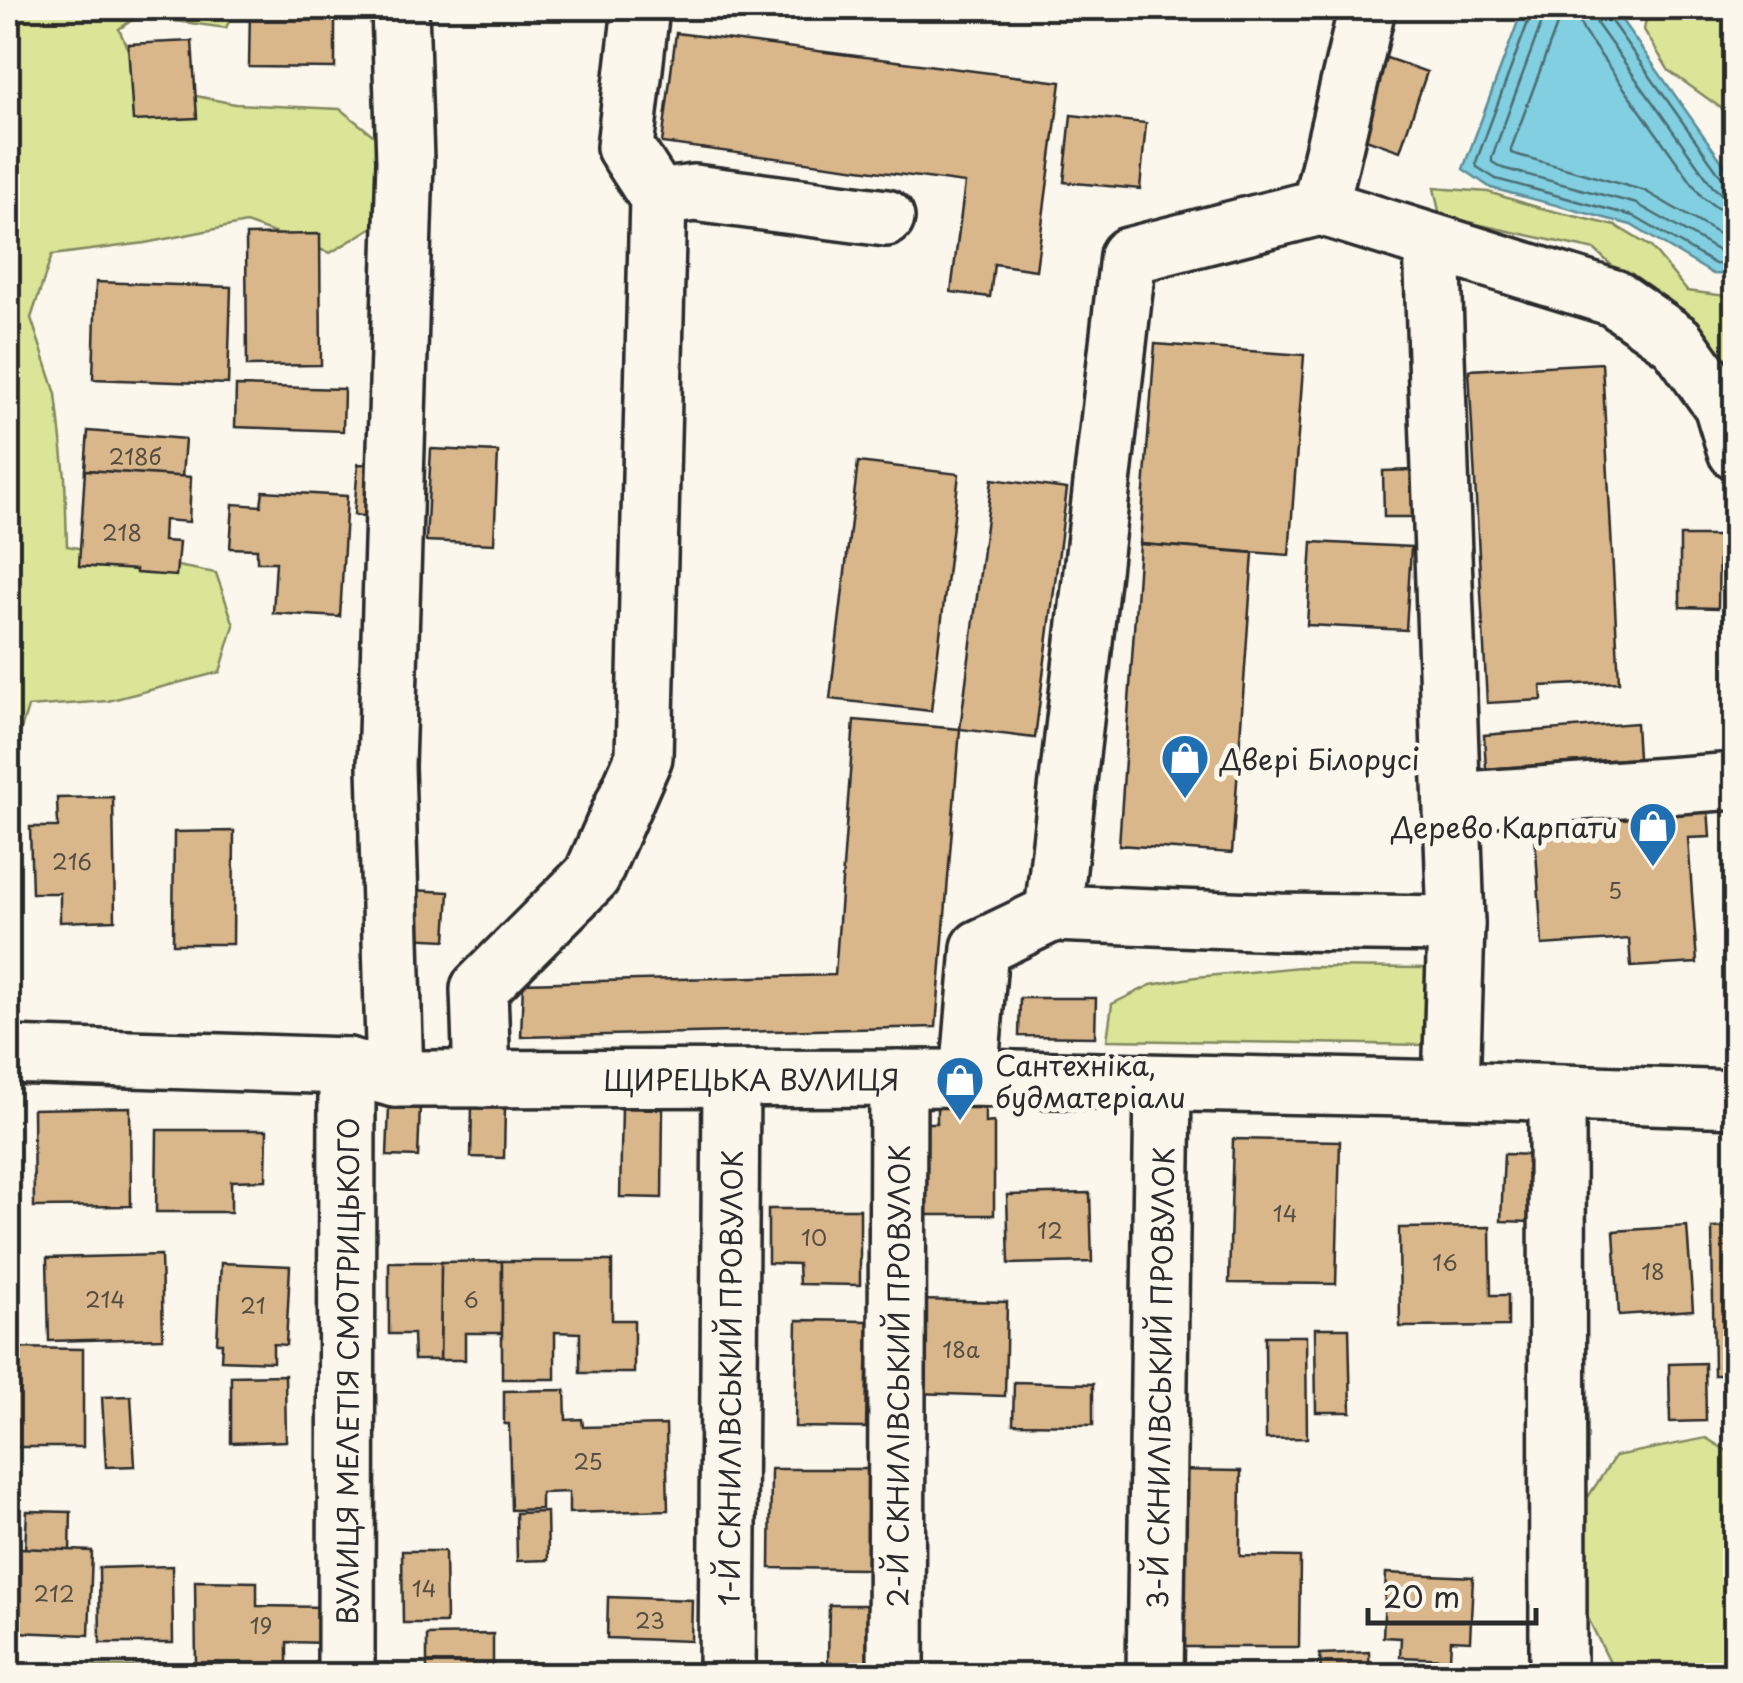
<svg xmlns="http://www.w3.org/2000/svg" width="1743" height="1683" viewBox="0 0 1743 1683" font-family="'Playpen Sans',sans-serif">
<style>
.green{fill:#dae597;stroke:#828861;stroke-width:2.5}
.water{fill:#81cfe0;stroke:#5f8d98;stroke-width:2.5}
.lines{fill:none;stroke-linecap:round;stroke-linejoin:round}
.shore{stroke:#4d6d73;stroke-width:2.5}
.building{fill:#d9b78b;stroke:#2b2b2b;stroke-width:2.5}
.minor-casing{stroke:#2b2b2b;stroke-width:62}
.minor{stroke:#fbf7ec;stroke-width:55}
.labels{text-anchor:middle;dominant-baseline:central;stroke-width:10;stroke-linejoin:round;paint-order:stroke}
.number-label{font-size:22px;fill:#564e43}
.poi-label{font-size:28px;fill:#2b2b2b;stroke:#fbf7ec;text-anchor:start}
.street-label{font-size:28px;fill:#2b2b2b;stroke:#fbf7ec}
</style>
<rect width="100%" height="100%" fill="#fbf7ec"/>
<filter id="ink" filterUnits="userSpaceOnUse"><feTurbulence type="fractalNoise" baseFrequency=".01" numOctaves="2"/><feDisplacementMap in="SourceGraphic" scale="20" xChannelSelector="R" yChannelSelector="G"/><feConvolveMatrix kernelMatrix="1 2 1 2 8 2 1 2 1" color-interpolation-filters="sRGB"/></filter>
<g filter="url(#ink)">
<g class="green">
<path d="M8,8H235L226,28L138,16L119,29L143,85L235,104L340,109L378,139L373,227L330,253L246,223L145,243L52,255L31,318L56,394L65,477L67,546L216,573L234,625L220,672L108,701L28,707L8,771Z"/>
<path d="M1648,8H1735V118L1669,71L1644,30Z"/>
<path d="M1434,188L1488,192L1540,208L1616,226L1651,247L1687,291L1735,297V389L1650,301L1595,250L1440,216Z"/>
<path d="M1300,967L1427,968L1428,1045L1107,1040L1112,1004L1151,985L1196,977Z"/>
<path d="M1706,1438L1735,1456V1675H1616L1587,1616L1582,1506L1615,1456Z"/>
<path d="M50,1666L175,1667L187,1675H34Z"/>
</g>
<path class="water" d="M1523,8H1613L1735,180V275L1713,274L1631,225L1491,188L1463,169Z"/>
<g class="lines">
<g class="shore">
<path d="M1532,8L1531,14L1476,162L1477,167L1496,179L1633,216L1715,264L1736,265"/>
<path d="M1544,8L1543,19L1492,157V162L1502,168L1637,204L1719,251L1736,253"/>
<path d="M1559,8L1558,22L1511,149V153L1645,191L1724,237L1736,238"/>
<path d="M1578,8L1579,21L1584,32L1702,197L1717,208L1736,212"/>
<path d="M1593,8L1597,24L1713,187L1723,195L1736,197"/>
<path d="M1605,8L1608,17L1723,179L1728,183L1736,184"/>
</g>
</g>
<g class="building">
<path d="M250,8H335V68L249,67Z"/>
<path d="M676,33L1061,82L1036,270L994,264L990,297L951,292L965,183L662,143Z"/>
<path d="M192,41L197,118L133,121L128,44Z"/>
<path d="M1384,57L1427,72L1400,151L1357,136Z"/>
<path d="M1071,115L1146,123L1140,189L1064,182Z"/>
<path d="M320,234L321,365L247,366L246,235Z"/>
<path d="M96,282L231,287L228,384L93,379Z"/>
<path d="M1155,344L1304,355L1289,555L1140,544Z"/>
<path d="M1602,363L1619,682L1541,686L1542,700L1487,703L1469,370Z"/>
<path d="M236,386L344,389L343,431L235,427Z"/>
<path d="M88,431L185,439L182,477L85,470Z"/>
<path d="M431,449L498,452L494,544L426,541Z"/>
<path d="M858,462L959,474L931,711L830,699Z"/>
<path d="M358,464L392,466L388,519L354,515Z"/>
<path d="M85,470L191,477L189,522L164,520L163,541L179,542L176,576L136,573V570L79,566Z"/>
<path d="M1415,470L1416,517H1384L1383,471Z"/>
<path d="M992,479L1067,489L1035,738L960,729Z"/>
<path d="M263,491L347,496L340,617L273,613L276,562H257V549L230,548L233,504L261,506Z"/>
<path d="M1680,536H1719L1718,608L1680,607Z"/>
<path d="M1312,542L1411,547L1406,630L1307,625Z"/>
<path d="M1140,544L1253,553L1232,853L1119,845Z"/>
<path d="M854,720L960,729L936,1027L521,1037L523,983L835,975Z"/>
<path d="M1636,723L1638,758L1486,769L1484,735Z"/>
<path d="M113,797L115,920L60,922V893H32L30,827H58L57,798Z"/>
<path d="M1708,807L1710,837L1688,838L1697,963L1631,967L1629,939L1542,945L1534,818Z"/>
<path d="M234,831L233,944H173L174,832Z"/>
<path d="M411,890L449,892L446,940L407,938Z"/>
<path d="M1020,998H1096L1095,1037L1019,1036Z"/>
<path d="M389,1106H420L418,1157L387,1156Z"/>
<path d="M472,1106H505L504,1158L471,1157Z"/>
<path d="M937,1106H985V1123L994,1122V1215H901L902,1153H926V1123H937Z"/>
<path d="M130,1107L131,1206L34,1207L33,1109Z"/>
<path d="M622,1108L663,1109L662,1198L620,1197Z"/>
<path d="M157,1130H267L266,1180L231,1181V1212H156Z"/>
<path d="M1233,1139L1340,1141L1336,1284L1229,1283Z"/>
<path d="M1504,1154L1536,1155L1533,1222L1501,1221Z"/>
<path d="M1090,1193L1092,1262L1009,1264L1007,1195Z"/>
<path d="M768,1209H860V1285L799,1284L798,1264L768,1263Z"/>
<path d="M1687,1226L1693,1310L1619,1315L1614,1231Z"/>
<path d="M1490,1227L1491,1295H1508V1326L1400,1327L1399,1228Z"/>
<path d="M1736,1227V1375H1714L1712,1228Z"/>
<path d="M161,1255L163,1338L49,1341L47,1258Z"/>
<path d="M502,1261V1333H465V1360H440L441,1262Z"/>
<path d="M502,1261H612V1320H634V1373H580V1333L555,1332V1379H502Z"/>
<path d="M389,1262H441L440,1360H414L413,1334H389Z"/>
<path d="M221,1263L290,1266L286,1345L273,1344V1362L221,1360L222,1343H217Z"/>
<path d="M918,1300L1007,1302L1005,1396L915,1393Z"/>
<path d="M797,1320L868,1321L866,1428L795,1427Z"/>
<path d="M1315,1328H1349L1351,1412H1316Z"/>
<path d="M1265,1336H1306L1307,1438L1266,1439Z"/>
<path d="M8,1348L83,1349V1447H8Z"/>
<path d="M1705,1363L1706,1421L1670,1422L1669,1364Z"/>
<path d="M285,1375L286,1441L231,1443V1376Z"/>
<path d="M1014,1382L1093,1384V1425L1013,1424Z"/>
<path d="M565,1390L566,1420L582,1419L583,1427L666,1425L668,1510L569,1513V1492L541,1493V1509L511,1510L509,1424H504V1391Z"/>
<path d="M131,1396L135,1466L106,1467L102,1397Z"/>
<path d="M771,1469H868L867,1569L770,1568Z"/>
<path d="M1172,1470L1241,1471L1240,1556L1300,1557L1299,1647H1173Z"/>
<path d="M27,1511L71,1512L70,1551L25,1549Z"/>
<path d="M547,1512L548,1560L517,1561L516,1513Z"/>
<path d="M19,1548L92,1551L89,1635L15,1632Z"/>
<path d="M402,1551H445L446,1623H403Z"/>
<path d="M172,1566L173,1643H100L99,1568Z"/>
<path d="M1386,1573L1473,1577L1470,1641L1451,1640L1450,1659L1400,1657L1401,1638L1383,1637Z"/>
<path d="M195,1581L257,1582V1606L328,1607L327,1643L287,1642V1667L196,1665Z"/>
<path d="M608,1597L692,1600L691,1641L607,1638Z"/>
<path d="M829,1605H871V1665L828,1666Z"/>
<path d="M493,1634V1676H381V1672L427,1671V1635Z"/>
<path d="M1369,1652L1370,1676H1321L1320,1654Z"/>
<rect x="281" y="1672" width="29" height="4"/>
</g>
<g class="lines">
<g class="minor-casing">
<g id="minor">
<path d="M658,198L694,193L886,218"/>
<path d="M1320,207L1367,8"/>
<path d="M1432,242L1456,924"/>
<path d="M1452,801L1736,781"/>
<path id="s1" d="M8,1055L347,1066L395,1079L969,1078L1451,1089L1736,1099"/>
<path d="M969,1078L980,948L1053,913"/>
<path d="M395,1079L386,766L405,161L400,8"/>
<path d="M482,1079L479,989L592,876L644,757L658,198L625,147L641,8"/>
<path d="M1451,1089L1456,924L1280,922L1053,913L1128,256L1320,207L1614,298L1677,342L1722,405L1736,451"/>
<path d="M1557,1094L1558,1676"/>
<path id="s2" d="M346,1676L347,1066"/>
<path id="s3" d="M727,1676L731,1080"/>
<path id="s4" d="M896,1676L898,1078"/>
<path id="s5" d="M1155,1676L1163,1083"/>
</g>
</g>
<use href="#minor" class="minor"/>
</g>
</g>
<defs>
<g id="shop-pin" transform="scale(2.5)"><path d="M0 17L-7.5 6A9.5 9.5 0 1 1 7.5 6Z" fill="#1f6fb2" stroke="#fbf7ec"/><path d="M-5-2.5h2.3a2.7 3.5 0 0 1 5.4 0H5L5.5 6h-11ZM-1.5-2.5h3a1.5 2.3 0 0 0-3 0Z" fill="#fff"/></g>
</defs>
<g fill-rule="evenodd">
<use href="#shop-pin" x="1185" y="758"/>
<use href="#shop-pin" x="1653" y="826"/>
<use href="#shop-pin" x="960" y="1080"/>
</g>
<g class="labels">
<g class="number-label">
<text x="135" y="455">218б</text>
<text x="122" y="531">218</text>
<text x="72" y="860">216</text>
<text x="1615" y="889">5</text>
<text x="1285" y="1212">14</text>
<text x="1050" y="1229">12</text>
<text x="814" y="1236">10</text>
<text x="1445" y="1261">16</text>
<text x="1653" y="1270">18</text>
<text x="105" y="1298">214</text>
<text x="471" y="1298">6</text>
<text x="253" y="1304">21</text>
<text x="961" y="1348">18а</text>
<text x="588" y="1460">25</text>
<text x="424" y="1587">14</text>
<text x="54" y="1592">212</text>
<text x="650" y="1619">23</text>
<text x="261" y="1624">19</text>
</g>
<g class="poi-label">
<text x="1220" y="758">Двері Білорусі</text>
<text x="1618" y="826" text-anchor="end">Дерево Карпати</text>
<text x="995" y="1064">Сантехніка,<tspan x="995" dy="32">будматеріали</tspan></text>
</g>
<g class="street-label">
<text stroke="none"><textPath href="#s1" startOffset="745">ЩИРЕЦЬКА ВУЛИЦЯ</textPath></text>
<text stroke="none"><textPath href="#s2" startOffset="305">ВУЛИЦЯ МЕЛЕТІЯ СМОТРИЦЬКОГО</textPath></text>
<text stroke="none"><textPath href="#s4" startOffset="300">2-Й СКНИЛІВСЬКИЙ ПРОВУЛОК</textPath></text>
<text stroke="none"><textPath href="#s3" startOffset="298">1-Й СКНИЛІВСЬКИЙ ПРОВУЛОК</textPath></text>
<text stroke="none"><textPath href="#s5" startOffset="298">3-Й СКНИЛІВСЬКИЙ ПРОВУЛОК</textPath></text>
</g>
</g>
<rect width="1743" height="1683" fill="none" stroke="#fbf7ec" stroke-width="40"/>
<rect x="20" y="20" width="1703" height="1643" fill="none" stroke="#2b2b2b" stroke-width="4" filter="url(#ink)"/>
<path d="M1368 1608v15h168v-15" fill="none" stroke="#2b2b2b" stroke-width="5"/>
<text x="1383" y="1608" font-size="30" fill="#2b2b2b" stroke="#fbf7ec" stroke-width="8" paint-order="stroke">20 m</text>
</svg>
